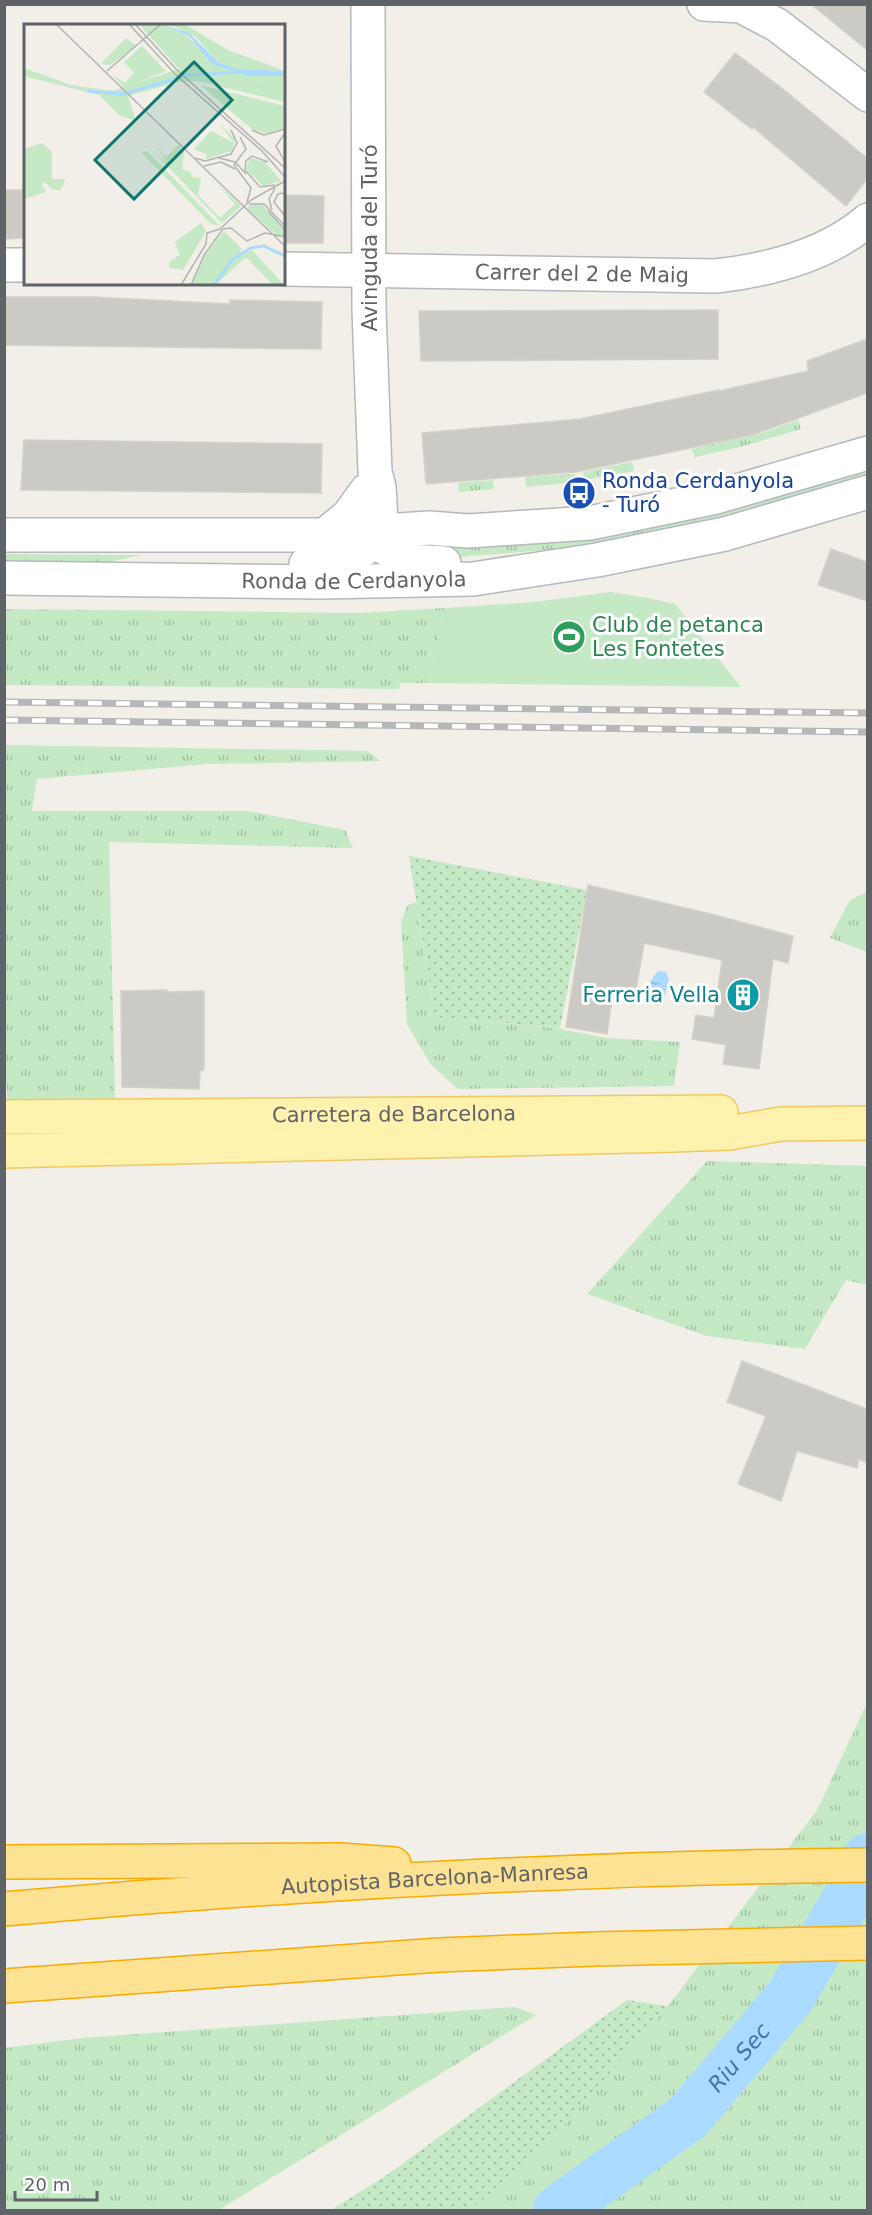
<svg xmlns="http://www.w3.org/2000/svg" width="872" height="2215" viewBox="0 0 872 2215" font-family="'DejaVu Sans',sans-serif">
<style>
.grass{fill:url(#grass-tufts)}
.garden{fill:url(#garden-dots)}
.pitch{fill:#c5e8c5}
.water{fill:url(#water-ripples)}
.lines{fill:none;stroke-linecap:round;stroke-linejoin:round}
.river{stroke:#aadaff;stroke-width:50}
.building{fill:#cccac5;stroke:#d6d1c6;stroke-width:1.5}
.minor-casing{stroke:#b5b8bc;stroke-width:36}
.major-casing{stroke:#f2c960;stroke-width:36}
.highway-casing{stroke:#f9ab00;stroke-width:36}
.minor{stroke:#fff;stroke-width:33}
.major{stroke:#fff2af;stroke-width:33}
.highway{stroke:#fde293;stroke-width:33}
.rail-casing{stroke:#b6b7b8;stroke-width:7}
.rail{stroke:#fff;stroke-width:4.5;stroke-dasharray:14;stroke-linecap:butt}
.labels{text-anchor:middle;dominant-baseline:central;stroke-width:6;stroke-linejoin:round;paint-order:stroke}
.street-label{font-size:21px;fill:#5f6368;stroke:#fff}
.transit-label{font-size:21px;fill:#164399;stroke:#fff;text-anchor:start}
.leisure-label{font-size:21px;fill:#27864d;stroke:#fff;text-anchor:start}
.culture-label{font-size:21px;fill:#0d838f;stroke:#fff;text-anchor:end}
.water-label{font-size:22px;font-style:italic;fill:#4174aa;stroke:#fff}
.inset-river{fill:none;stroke:#aadaff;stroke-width:3}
.inset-road{fill:none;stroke:#b3b3b1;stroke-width:1.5}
.view{fill:#0f766e;fill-opacity:0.15;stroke:#0f766e;stroke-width:3}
.inset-edge{fill:none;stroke:#5f6368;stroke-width:3}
</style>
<defs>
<pattern id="grass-tufts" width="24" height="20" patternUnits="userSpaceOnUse" patternTransform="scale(1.5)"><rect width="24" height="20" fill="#c5e8c5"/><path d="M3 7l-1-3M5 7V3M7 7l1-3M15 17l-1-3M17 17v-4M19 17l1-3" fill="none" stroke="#a3c0a4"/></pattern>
<pattern id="garden-dots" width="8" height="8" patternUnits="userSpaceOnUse" patternTransform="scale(1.5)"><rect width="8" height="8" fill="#c5e8c5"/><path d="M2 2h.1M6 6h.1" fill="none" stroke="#a3c0a4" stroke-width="1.8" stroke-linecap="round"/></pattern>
<pattern id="water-ripples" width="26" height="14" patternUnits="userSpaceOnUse" patternTransform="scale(1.5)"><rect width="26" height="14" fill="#aadaff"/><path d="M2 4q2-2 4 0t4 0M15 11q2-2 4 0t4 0" fill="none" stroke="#8eb4d2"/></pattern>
</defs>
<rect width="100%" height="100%" fill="#f1efe8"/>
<g class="grass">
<path d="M798,420L801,429L740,447L695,457L691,449L759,434Z"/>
<path d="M867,459V474C783,504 695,528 607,542C554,550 501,554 447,558L442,548L446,545Z"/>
<path d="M632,462L634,471L585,480L583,472Z"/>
<path d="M575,474L576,482L526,487L525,477Z"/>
<path d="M493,480L494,489L459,492L458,483Z"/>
<path d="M4,554L141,555L86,567L5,569Z"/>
<path d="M444,608L429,683H400L399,689L5,685V609L360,613Z"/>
<path d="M5,745L368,751L380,761L208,764L37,779L32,811H249L345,830L353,848L109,842L115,1099L7,1102V1086H5Z"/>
<path d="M867,892V952L830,938L850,900Z"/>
<path d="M416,902L435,1017L555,1028L607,1038L680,1042L674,1086L458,1089L431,1065L407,1024L401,921L408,905Z"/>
<path d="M707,1161L867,1166V1285L846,1280L805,1349L707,1336L587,1294Z"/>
<path d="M867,1703V2210H471L552,2139L668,2006L817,1810Z"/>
<path d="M515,2007L536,2015L219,2210H5V2048L82,2038Z"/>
</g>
<g class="garden">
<path d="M409,856L587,890L560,1028L435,1017Z"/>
<path d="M627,2000L668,2006L552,2139L471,2210H331L387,2175Z"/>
</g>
<path class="pitch" d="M611,592L648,598L675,604L741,687L429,683L444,608L535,602Z"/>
<path class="water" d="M659,971L666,972L669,979L663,1002L657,1006L650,1002C647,993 650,976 659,971Z"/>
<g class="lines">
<path class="river" id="s1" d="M558,2210L688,2117L790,1997L859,1878L868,1858"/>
</g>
<g class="building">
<path d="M811,4H867V50Z"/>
<path d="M735,53L783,89L867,158V179L846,206L753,127L752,129L704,92Z"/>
<path d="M4,190H26V238L4,239Z"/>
<path d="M284,195L324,196L323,243H284Z"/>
<path d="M4,297H93L230,304V300L322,302L321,349L4,345Z"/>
<path d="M718,310V359L421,361L419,311Z"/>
<path d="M867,339V393L752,435L576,472L426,484L422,433L580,419L719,390V391L808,371L807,361Z"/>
<path d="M24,440L322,444L321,493L21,490Z"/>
<path d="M831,549L867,562V601L818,585Z"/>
<path d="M588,885L715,915L793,936L788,963L773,959L759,1069L723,1064L726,1045L692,1039L696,1015L714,1018L722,960L644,943L636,990L614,986L607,1034L566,1027Z"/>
<path d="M167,990V992L204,991V1070L200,1071L199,1089L122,1087L121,991Z"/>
<path d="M742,1361L867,1409V1463L859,1459L857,1468L797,1451L781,1501L738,1484L766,1416L727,1402Z"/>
</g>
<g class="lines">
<g class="minor-casing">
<g id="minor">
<path d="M704,4L741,6L777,25L868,95"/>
<path d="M4,265H26"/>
<path id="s2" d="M284,269L716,276C769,270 826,256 868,220"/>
<path d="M369,532L384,547L405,561L444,563"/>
<path d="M4,535H325L429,528L468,531L590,523L716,497L868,453"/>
<path d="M325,535L348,516L367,490"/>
<path d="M306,564L343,563L369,546L381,521L379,487L375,472L369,310L368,4"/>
<path id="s3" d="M4,578L322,582L473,579L597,560L725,534L868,492"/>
</g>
</g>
<g class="major-casing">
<g id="major">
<path id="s4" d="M4,1117L721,1112"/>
<path d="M4,1151L673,1135L729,1133L781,1124L868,1123"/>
</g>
</g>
<g class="highway-casing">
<g id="highway">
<path d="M4,1862L340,1860L394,1864"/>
<path id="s5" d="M4,1909C291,1883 580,1868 868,1865"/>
<path d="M4,1986L439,1955L594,1949L868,1943"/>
</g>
</g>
<use href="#minor" class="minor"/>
<use href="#major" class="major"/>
<use href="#highway" class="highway"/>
<g class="rail-casing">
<g id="rail">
<path d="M4,702L868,713"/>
<path d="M4,720L868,732"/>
</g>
</g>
<use href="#rail" class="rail"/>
</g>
<defs>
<g id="bus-disc" transform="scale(1.725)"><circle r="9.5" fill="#1a4fb4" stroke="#fff"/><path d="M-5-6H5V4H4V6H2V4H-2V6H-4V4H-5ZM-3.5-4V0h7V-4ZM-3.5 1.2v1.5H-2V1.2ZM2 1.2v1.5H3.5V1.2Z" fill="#fff"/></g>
<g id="stadium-disc" transform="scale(1.725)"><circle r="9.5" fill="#2e9e5b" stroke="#fff"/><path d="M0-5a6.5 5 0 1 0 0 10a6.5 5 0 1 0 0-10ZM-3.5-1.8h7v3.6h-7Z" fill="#fff"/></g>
<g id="building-disc" transform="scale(1.725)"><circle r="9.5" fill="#0f9aa8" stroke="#fff"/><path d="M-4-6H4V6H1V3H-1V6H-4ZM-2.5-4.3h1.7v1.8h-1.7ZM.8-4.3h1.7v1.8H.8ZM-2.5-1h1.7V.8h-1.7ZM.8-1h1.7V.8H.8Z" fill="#fff"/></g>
</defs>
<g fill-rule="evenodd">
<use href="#bus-disc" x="579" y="493"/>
<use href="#stadium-disc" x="569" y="637"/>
<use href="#building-disc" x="743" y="995"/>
</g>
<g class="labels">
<g class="street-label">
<text transform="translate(370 238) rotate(-90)">Avinguda del Turó</text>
<text stroke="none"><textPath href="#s2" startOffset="298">Carrer del 2 de Maig</textPath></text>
<text stroke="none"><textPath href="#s3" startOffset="350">Ronda de Cerdanyola</textPath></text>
<text stroke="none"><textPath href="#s4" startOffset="390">Carretera de Barcelona</textPath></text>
<text stroke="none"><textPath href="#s5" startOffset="432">Autopista Barcelona-Manresa</textPath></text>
</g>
<g class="transit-label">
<text x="602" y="481">Ronda Cerdanyola<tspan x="602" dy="24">- Turó</tspan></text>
</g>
<g class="leisure-label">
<text x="592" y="625">Club de petanca<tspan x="592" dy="24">Les Fontetes</tspan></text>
</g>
<g class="culture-label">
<text x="720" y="995">Ferreria Vella</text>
</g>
<g class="water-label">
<text stroke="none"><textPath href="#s1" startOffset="238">Riu Sec</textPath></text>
</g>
</g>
<g transform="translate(24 24)">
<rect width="261" height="261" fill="#f1efe8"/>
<path d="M115,0H137L159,9L196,41L224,52H261V62L218,55L154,58L104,72L112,97L95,91L75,71L0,52V44L47,61L88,67L155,45ZM145,0H160L204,26L261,47L213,45L194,38L172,13ZM176,61L261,82V104L243,109L228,105ZM195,99L211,115L208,127L182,135V130L170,125L187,107L210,119ZM154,121L160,129L158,145L167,149V153L177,154L174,171L196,194L211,180L192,159L217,182L198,199L127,125L143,139L132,122L142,133ZM123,127L196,202H195L187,200L117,128ZM226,134L241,138L257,157L239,162L222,145ZM227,181H239L260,207V212H253L223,184ZM228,226L260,261H249L222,233L191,261L209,236Z" fill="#c5e8c5"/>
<path d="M216,223L218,226L189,261H180Z" fill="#c5e8c5"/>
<path d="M102,14L112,22L86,41L77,40ZM118,22L142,47L100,64L89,51L101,59L110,49L100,38ZM18,119L28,128V155H41L37,166H29L21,158L18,161L22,168L0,175V125ZM177,199L182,207L159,246L145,244L146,237L156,231L151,218ZM200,207L216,223L180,261H168L180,233Z" fill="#c5e8c5"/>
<path d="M218,55L261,62V78L169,56Z" fill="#c5e8c5"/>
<path d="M137,0L165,9L194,38L213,45L261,47V52H224L188,40L165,12Z" fill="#aadaff"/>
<path class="inset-river" d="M63,67L99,70L164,51L217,48M190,261L208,236L227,224L240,222L261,232"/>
<path class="inset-road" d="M32,0L210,173M105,0L151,50L238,127L261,153M111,0L152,45L261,144M83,47L137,0M228,106L240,111L261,105M216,113L222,125L210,141L227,164L223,178M171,134L181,137L207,130L213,119L207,106M195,134L211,138L222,150M244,138L228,132L222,137L221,146L236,163L251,161M261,138L252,122L261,109M180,142L197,138L211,145M261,169L254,170L250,178L261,192M208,171L261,222M225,180H240L261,202M248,186L245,175L251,164M244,187L261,206M199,205L207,204L223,217L241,209L261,213M157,261L182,220L183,209L196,205L227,176L261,157M167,261L180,231L199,205"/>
<path class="view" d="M170,38L208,76L110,175L71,136Z"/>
<rect width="261" height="261" class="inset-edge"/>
</g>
<rect width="872" height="2215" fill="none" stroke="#5f6368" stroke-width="12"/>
<path d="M15 2191v9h82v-9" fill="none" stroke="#5f6368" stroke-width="3"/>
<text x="24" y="2191" font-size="18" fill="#5f6368" stroke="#ffffff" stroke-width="4.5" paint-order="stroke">20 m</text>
</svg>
